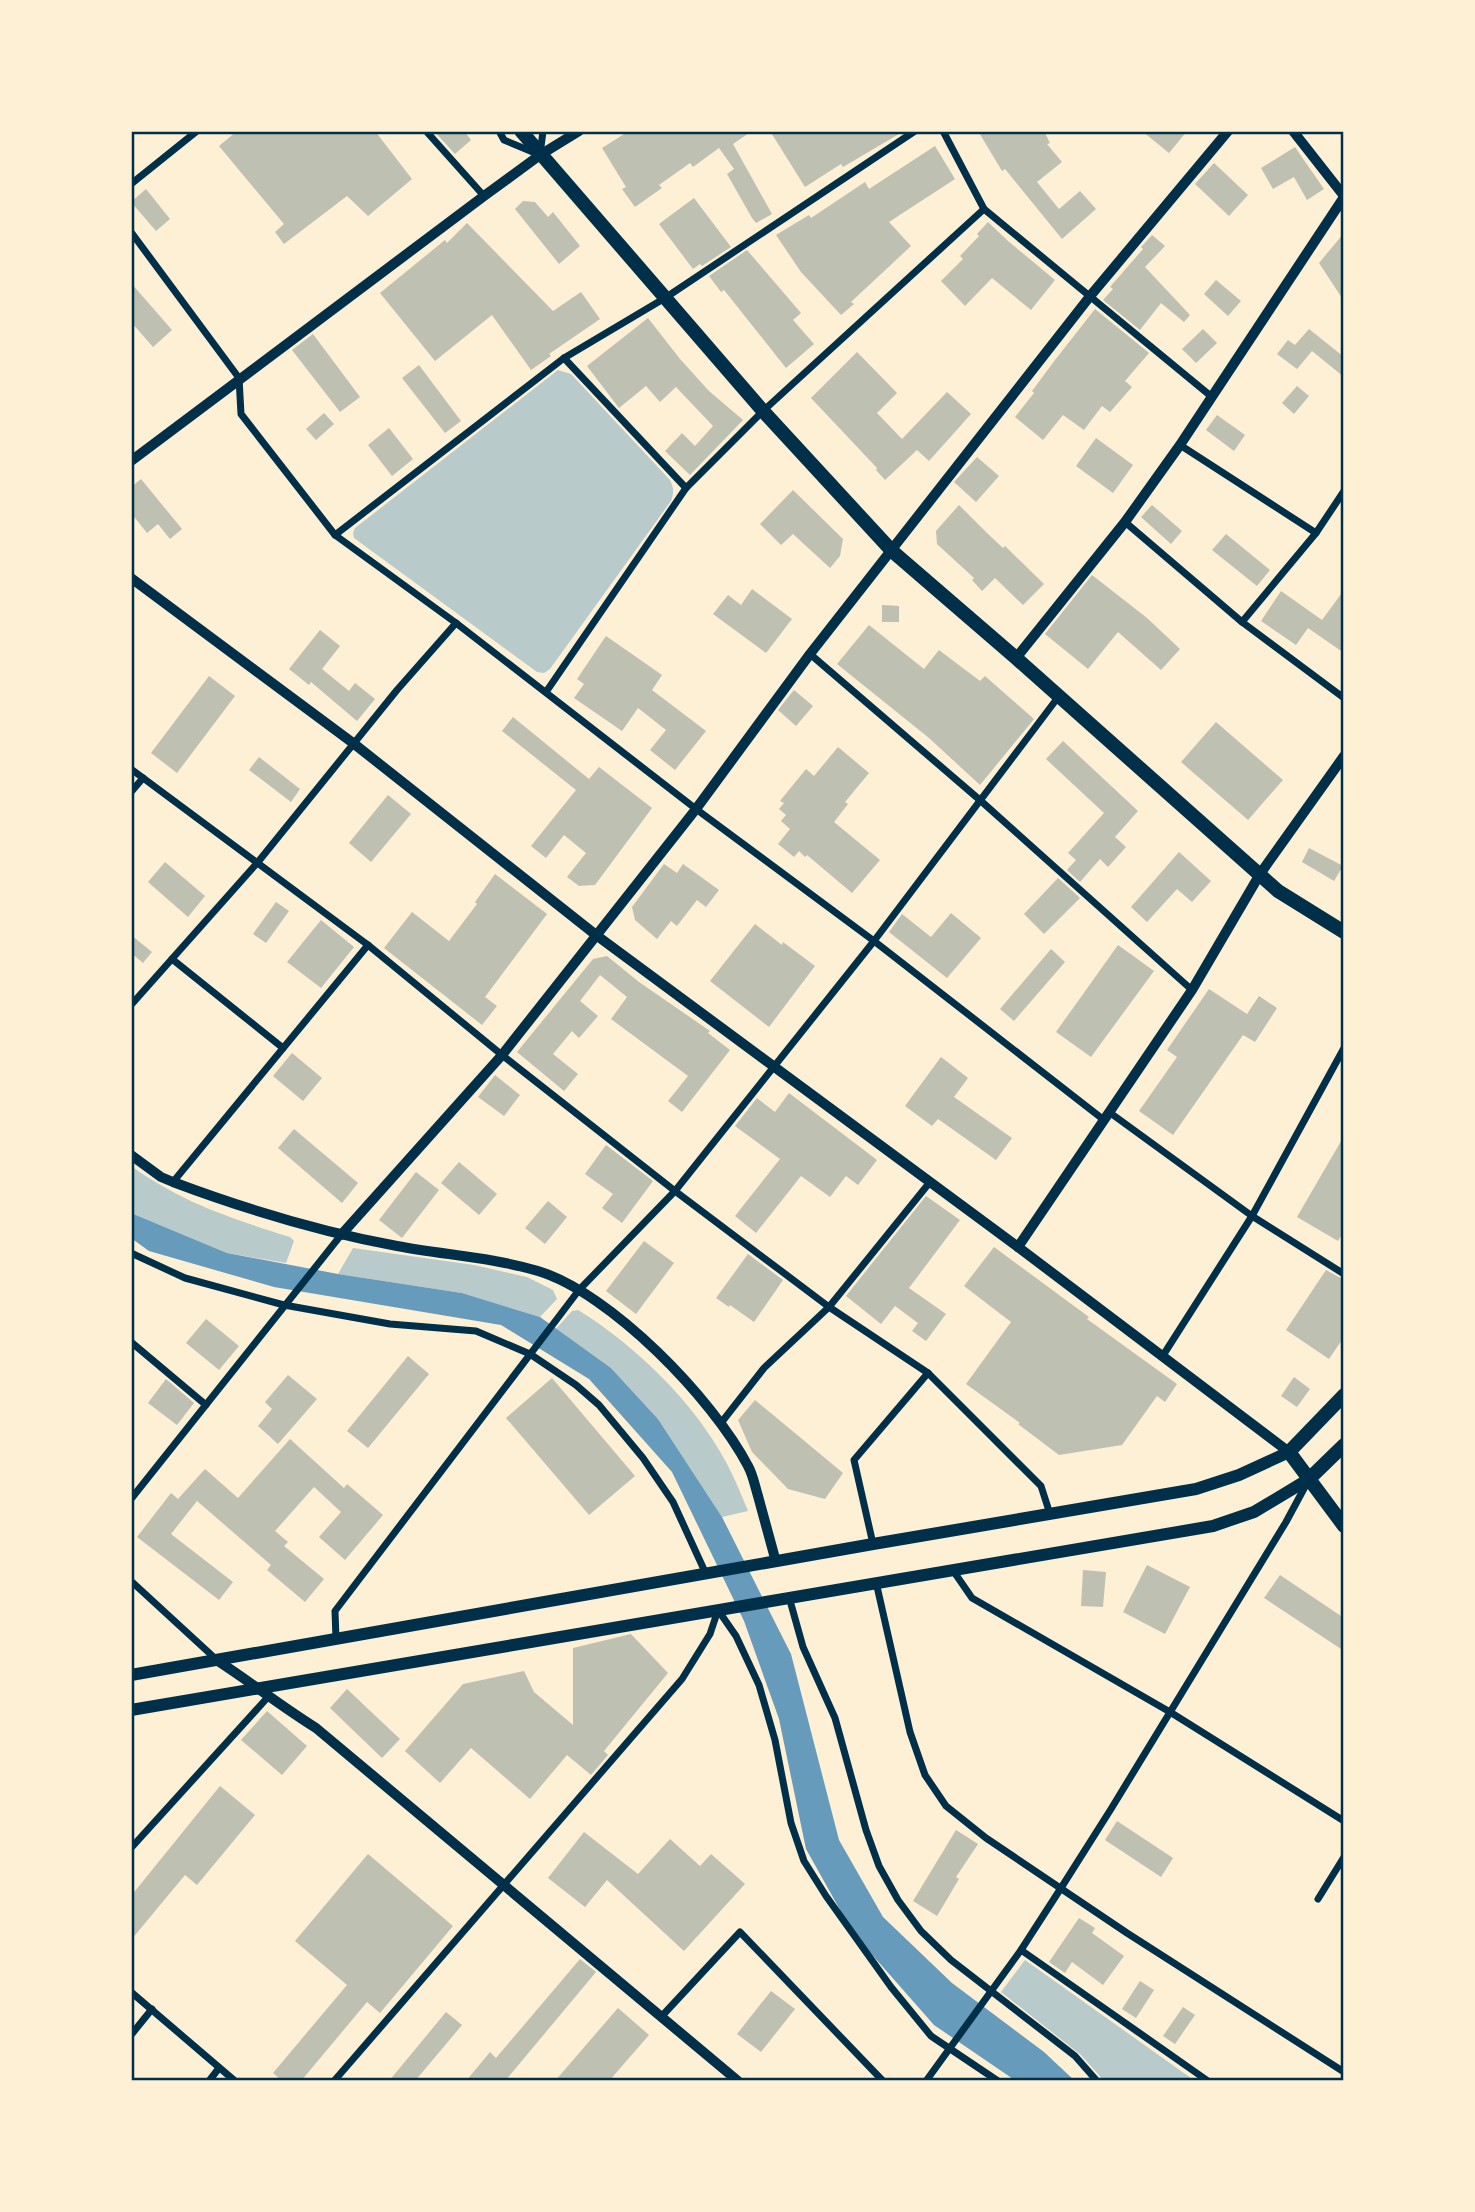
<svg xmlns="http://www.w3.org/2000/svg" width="1475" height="2212" viewBox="0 0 1475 2212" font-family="Signika,sans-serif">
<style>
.green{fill:#b9caca}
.water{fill:#669bbc}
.building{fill:#bec0b2}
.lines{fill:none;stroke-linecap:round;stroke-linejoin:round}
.minor{stroke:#003049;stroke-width:7}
.tertiary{stroke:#003049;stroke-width:10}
.secondary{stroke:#003049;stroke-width:12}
.primary{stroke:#003049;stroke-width:14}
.neatline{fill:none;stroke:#003049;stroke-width:2.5}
</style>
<rect width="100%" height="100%" fill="#fdf0d5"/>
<g class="green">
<path d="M558,370L571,374L670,480C674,488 674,492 671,501L550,669L544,673L537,672L354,538L353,533L355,528Z"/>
<path d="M131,1166C183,1203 230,1218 290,1237L294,1241L286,1263L227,1253L131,1213Z"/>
<path d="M353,1248L474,1265L527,1277L553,1290L557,1299L540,1317L462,1293L338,1274Z"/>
<path d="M578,1310C635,1345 694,1402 726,1462C734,1477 741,1494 748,1511L722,1517L658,1419L611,1368L556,1329L572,1311Z"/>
<path d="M1025,1960L1195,2081H1104L1081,2055L1001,1992Z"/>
</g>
<path class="water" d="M131,1213L227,1253L338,1274L462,1293L540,1317L611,1368L658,1419L722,1517L791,1654L839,1840L883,1917L952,1983L1044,2052L1075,2081H1016L934,2025L853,1933L806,1849L779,1719L744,1621L672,1472L589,1379L501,1325L274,1287L149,1251L131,1238Z"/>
<g class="building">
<path d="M237,131H375L412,179L368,216L347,196L284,244L275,232L284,224L219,146Z"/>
<path d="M434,131H464L471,140L455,154Z"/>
<path d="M629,131H752L733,144L772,214L756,223L752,218L727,174L734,169L719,148L693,167L690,163L659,185L662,188L635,207L622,189L626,187L602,148Z"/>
<path d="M770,131H904L843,167L841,164L805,187Z"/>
<path d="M978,131H1044L1050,143L1047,144L1062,162L1037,182L1059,209L1080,191L1096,209L1062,239L1005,169L1002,171Z"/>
<path d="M1142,131H1187L1169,153Z"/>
<path d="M935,146L955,179L889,222L911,246L851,302L854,304L841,315L801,272L776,235L809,215L811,218L865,182L869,189Z"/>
<path d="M1295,147L1324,189L1307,200L1294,177L1273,189L1261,168Z"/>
<path d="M1214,163L1248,195L1229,216L1195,184Z"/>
<path d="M146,189L170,219L156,231L131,202Z"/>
<path d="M694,198L731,247L702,266L700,264L693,269L659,224Z"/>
<path d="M523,201L535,202L548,217L553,212L580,246L559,264L515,209Z"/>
<path d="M988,222L1008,241L1055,280L1031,310L992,278L965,306L941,281L963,259L960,256L979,236L977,234Z"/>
<path d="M467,223L553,311L581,292L600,319L549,354L551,356L531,370L492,315L435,361L380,293L445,240L447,243Z"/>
<path d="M1344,233V301L1319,263Z"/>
<path d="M1152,235L1165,246L1145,267L1190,315L1184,322L1161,303L1140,330L1103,300L1113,289L1110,287L1143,249L1141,247Z"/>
<path d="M747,250L801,313L793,320L814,344L786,368L724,290L721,292L709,276Z"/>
<path d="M1216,280L1241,301L1228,316L1204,294Z"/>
<path d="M131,283L172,330L153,347L131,322Z"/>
<path d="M1095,309L1149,353L1125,381L1132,387L1110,412L1102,406L1084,430L1063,415L1043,440L1015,417L1034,393L1032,391L1055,360Z"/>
<path d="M648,318L680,359L709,391L743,420L690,475L665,451L682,433L695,446L713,426L676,387L660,402L646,386L619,408L587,366Z"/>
<path d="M1203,329L1217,343L1196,363L1182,349Z"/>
<path d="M1309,329L1344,357V377L1312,351L1297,369L1277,354L1288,340L1295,345Z"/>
<path d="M313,334L360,397L340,412L292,350Z"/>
<path d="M857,352L897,393L877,413L902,439L947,392L971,414L929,461L917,450L885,480L876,470L877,468L811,398Z"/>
<path d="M419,365L461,421L445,433L402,378Z"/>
<path d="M1297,386L1309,396L1294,414L1282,403Z"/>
<path d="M324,413L334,424L316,440L306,429Z"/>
<path d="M1217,415L1245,435L1234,451L1206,430Z"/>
<path d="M389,428L413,459L392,476L368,445Z"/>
<path d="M1096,438L1133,465L1113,493L1076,466Z"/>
<path d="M977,457L999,476L976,502L954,482Z"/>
<path d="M141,479L182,529L170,539L158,524L147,533L131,513V487Z"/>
<path d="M793,490L843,539L840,556L830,568L793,534L781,545L760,524Z"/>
<path d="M959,505L987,533L1003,548L1005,546L1044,584L1023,605L995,578L982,591L972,580L974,578L937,544L936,531Z"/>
<path d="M1152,505L1182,531L1171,544L1141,517Z"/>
<path d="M1226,534L1270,570L1257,586L1212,550Z"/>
<path d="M1092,575L1147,618L1180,649L1161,670L1118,632L1088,669L1045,634Z"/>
<path d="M752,589L792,619L766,653L713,614L728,595L741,605Z"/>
<path d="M1344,590V653L1308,628L1296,645L1261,621L1281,591L1322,620Z"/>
<path d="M882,605L899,606V622H882Z"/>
<path d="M869,625L924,669L939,650L980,681L985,676L1034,719L980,785L929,738L837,664Z"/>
<path d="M320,630L340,646L322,669L349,691L355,683L375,699L357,721L311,682L309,685L289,669Z"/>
<path d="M606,636L662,675L652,690L706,731L675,770L650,750L666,730L638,708L622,731L574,698L584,684L577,679Z"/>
<path d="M209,676L235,696L177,773L151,753Z"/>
<path d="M794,690L813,706L796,726L778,710Z"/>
<path d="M513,717L589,779L599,767L652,808L595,885L579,886L567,877L586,853L564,835L546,858L531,846L576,790L502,731Z"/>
<path d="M1216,722L1283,780L1248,820L1181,762Z"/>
<path d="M1063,741L1138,811L1115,837L1126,847L1108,867L1100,859L1080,882L1067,870L1076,860L1068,853L1104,813L1046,759Z"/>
<path d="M838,747L869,773L845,802L848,804L834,822L880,860L852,893L807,855L805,857L799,851L794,857L778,844L790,829L781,821L786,815L779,809L784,803L780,801L806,769L814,776Z"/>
<path d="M259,757L300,789L291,802L249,770Z"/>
<path d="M388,795L411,814L371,862L349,843Z"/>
<path d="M1309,848L1343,866L1334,881L1302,862Z"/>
<path d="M1179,852L1211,881L1192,902L1177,889L1147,922L1131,907Z"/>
<path d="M165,862L205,896L188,917L148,882Z"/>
<path d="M664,864L677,873L683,864L719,890L706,907L697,900L677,926L671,921L657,939L635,920L632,907Z"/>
<path d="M495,874L547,914L485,997L497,1006L482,1025L384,948L412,912L449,941L477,904L475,902Z"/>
<path d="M1058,878L1080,898L1044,934L1024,914Z"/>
<path d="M276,902L289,911L266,943L253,934Z"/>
<path d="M951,913L981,938L947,978L889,932L902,914L931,937Z"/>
<path d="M321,920L354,947L321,988L287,962Z"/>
<path d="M755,924L782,945L783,942L815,966L769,1027L710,981Z"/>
<path d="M131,935L152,952L143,963L131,953Z"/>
<path d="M1118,945L1154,971L1091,1057L1056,1032Z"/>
<path d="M1051,949L1065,962L1014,1021L1000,1009Z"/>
<path d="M607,956L639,982L710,1031L708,1033L730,1050L682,1112L668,1101L688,1076L611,1019L627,997L600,975L580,1001L598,1016L579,1038L572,1031L553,1054L578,1074L564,1091L517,1052L593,959Z"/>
<path d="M1209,989L1247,1014L1259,996L1277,1008L1255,1042L1243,1035L1173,1135L1139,1111L1177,1057L1167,1050Z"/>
<path d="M292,1053L322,1078L303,1101L273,1076Z"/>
<path d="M941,1057L968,1078L954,1097L1012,1138L996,1160L938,1119L932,1126L905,1106Z"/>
<path d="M495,1075L520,1095L504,1116L478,1097Z"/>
<path d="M789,1093L877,1160L858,1185L846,1176L830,1197L801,1176L756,1233L735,1216L780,1159L735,1126L757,1098L775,1112Z"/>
<path d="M294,1129L358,1183L342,1203L278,1148Z"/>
<path d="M1344,1136V1231L1338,1241L1297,1217Z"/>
<path d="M606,1145L653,1181L622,1223L602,1208L613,1194L585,1174Z"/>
<path d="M459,1162L497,1194L479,1215L441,1183Z"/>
<path d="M416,1172L439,1190L402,1238L379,1220Z"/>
<path d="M926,1196L960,1220L909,1288L946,1314L926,1341L912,1331L918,1323L895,1306L881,1324L846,1296Z"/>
<path d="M548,1201L567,1217L545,1244L525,1228Z"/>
<path d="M644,1241L674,1263L636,1314L606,1291Z"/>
<path d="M994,1247L1089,1317L1087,1319L1177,1384L1165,1402L1157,1396L1122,1445L1059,1455L1018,1424L1020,1423L966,1384L1011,1322L964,1286Z"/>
<path d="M748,1254L783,1280L754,1322L730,1305L729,1307L716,1298Z"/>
<path d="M1326,1270L1344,1280V1337L1329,1359L1286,1330Z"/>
<path d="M206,1319L239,1346L219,1370L186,1343Z"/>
<path d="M408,1356L429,1374L368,1448L347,1431Z"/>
<path d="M288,1375L317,1399L278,1444L258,1426L272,1409L265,1402Z"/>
<path d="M1294,1377L1310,1389L1297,1407L1281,1396Z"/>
<path d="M552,1378L635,1476L589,1515L506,1418Z"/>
<path d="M166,1379L194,1403L177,1425L148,1403Z"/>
<path d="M755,1400L843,1473L825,1499L788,1489L752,1452L738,1420Z"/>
<path d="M290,1439L344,1488L347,1484L383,1515L345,1560L319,1537L341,1512L314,1487L275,1531L288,1542L284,1546L324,1579L305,1602L267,1570L271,1565L197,1501L171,1534L233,1582L219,1600L137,1537L171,1493L178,1499L205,1469L238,1498Z"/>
<path d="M1147,1565L1190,1587L1165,1634L1123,1612Z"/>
<path d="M1083,1570L1106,1572L1103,1607L1081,1606Z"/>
<path d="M1280,1575L1344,1618V1651L1264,1598Z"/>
<path d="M631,1634L668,1673L604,1751L608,1755L591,1775L567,1755L530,1799L471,1748L440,1783L405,1751L463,1684L524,1671L534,1692L573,1725V1648Z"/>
<path d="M347,1689L400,1739L382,1758L330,1708Z"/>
<path d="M267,1711L307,1746L282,1775L241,1740Z"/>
<path d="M220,1786L255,1815L197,1885L185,1875L131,1940V1896Z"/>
<path d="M1117,1821L1173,1858L1161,1877L1105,1840Z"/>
<path d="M956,1830L978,1844L956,1877L959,1879L937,1916L913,1901Z"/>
<path d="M584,1832L638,1874L670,1839L700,1866L711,1854L745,1884L684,1951L607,1880L585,1907L548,1878Z"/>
<path d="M368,1854L453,1926L380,2013L367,2002L301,2081H282L273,2073L347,1985L295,1941Z"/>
<path d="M1079,1918L1095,1928L1092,1933L1124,1956L1103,1985L1072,1962L1065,1973L1049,1962Z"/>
<path d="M580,1959L596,1972L505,2081H466L490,2052L496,2058Z"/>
<path d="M1140,1981L1154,1990L1136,2018L1122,2009Z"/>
<path d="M771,1991L795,2009L761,2052L737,2034Z"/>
<path d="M1183,2007L1195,2015L1175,2044L1163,2036Z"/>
<path d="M618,2008L649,2035L609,2081H555Z"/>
<path d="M446,2012L462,2025L415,2081H389Z"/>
</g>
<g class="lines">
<g class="minor">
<path d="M426,131L484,196"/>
<path d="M499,131L504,140L540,155L543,131"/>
<path d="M943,131L984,209L1212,397"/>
<path d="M131,184L197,131"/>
<path d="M131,232L239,378L241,414L335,535L456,623L696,809L874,941L1104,1120"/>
<path d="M564,358L686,488"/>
<path d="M1180,445L1316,533"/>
<path d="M1125,522L1242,622L1344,698"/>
<path d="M335,535L564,358L665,298L915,131"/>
<path d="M1242,622L1316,533L1344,491"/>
<path d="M810,654L981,801L1192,990"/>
<path d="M546,692L686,488L763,411L984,209"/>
<path d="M131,769L368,945L502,1055L675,1191L829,1307L928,1373L1041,1486L1050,1514"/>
<path d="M131,792L143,778"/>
<path d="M172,959L283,1048"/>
<path d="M131,1005L258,862L397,690L456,623"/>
<path d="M1109,1112L1252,1216L1344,1274"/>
<path d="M173,1182L368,945"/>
<path d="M131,1253L185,1278L284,1305L390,1324L476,1331L530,1354L576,1385L599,1405L643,1458L673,1502L706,1574"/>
<path d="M131,1342L206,1405"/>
<path d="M1162,1357L1252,1216L1344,1048"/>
<path d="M721,1423L764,1368L829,1307L930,1182"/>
<path d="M131,1499L341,1235"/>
<path d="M873,1544L854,1460L928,1373"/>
<path d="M952,1569L972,1598L1170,1712L1344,1821"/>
<path d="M131,1581L218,1661"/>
<path d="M876,1582L910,1732L925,1775L946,1806L986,1838L1127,1933L1344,2072"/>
<path d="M789,1597L803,1647L835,1718L866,1830L879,1866L898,1900L921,1931L951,1960L1075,2056L1097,2081"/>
<path d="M718,1610L736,1636L759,1685L775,1740L791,1823L804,1861L826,1896L891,1987L931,2036L998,2081"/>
<path d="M336,1639L335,1611L579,1290L675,1191L874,941L1059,696"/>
<path d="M131,1848L268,1697"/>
<path d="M1318,1899L1344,1857"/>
<path d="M1021,1950L1208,2081"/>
<path d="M131,1992L235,2081"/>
<path d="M661,2017L740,1932L883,2081"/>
<path d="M131,2035L152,2009"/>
<path d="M209,2081L219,2068"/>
<path d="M334,2081L682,1679L710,1634L718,1610"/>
<path d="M926,2081L1021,1950L1061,1888L1111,1809L1286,1522L1307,1483"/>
</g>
<g class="tertiary">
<path d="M1293,131L1344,196"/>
<path d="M131,461L484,196L540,155L579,131"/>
<path d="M131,578L353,743L596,935L1018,1247L1289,1452"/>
<path d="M1016,658L1125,522L1180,445L1344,197"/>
<path d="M131,1155L161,1177L173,1182C245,1209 321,1232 397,1246C444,1255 491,1257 538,1271C611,1293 713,1399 748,1466C753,1475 755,1486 758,1496C764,1518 770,1540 776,1562"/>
<path d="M341,1235L502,1055L696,809L810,654L1091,295L1228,131"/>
<path d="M1018,1247L1192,990L1260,874L1344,756"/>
<path d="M218,1661C252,1683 282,1707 316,1728L738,2081"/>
</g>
<g class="secondary">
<path d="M131,1675L873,1544L1196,1489L1239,1475L1289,1452"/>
<path d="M131,1710L1213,1526L1254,1512L1309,1479"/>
</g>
<g class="primary">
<path d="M521,131L763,411L892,551L1016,658L1278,891L1344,932"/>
<path d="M1344,1395L1289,1452L1344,1526"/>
<path d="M1309,1479L1344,1445"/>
</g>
</g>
<rect width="1475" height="2212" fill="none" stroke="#fdf0d5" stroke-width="266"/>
<rect x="133" y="133" width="1209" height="1946" class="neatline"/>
</svg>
